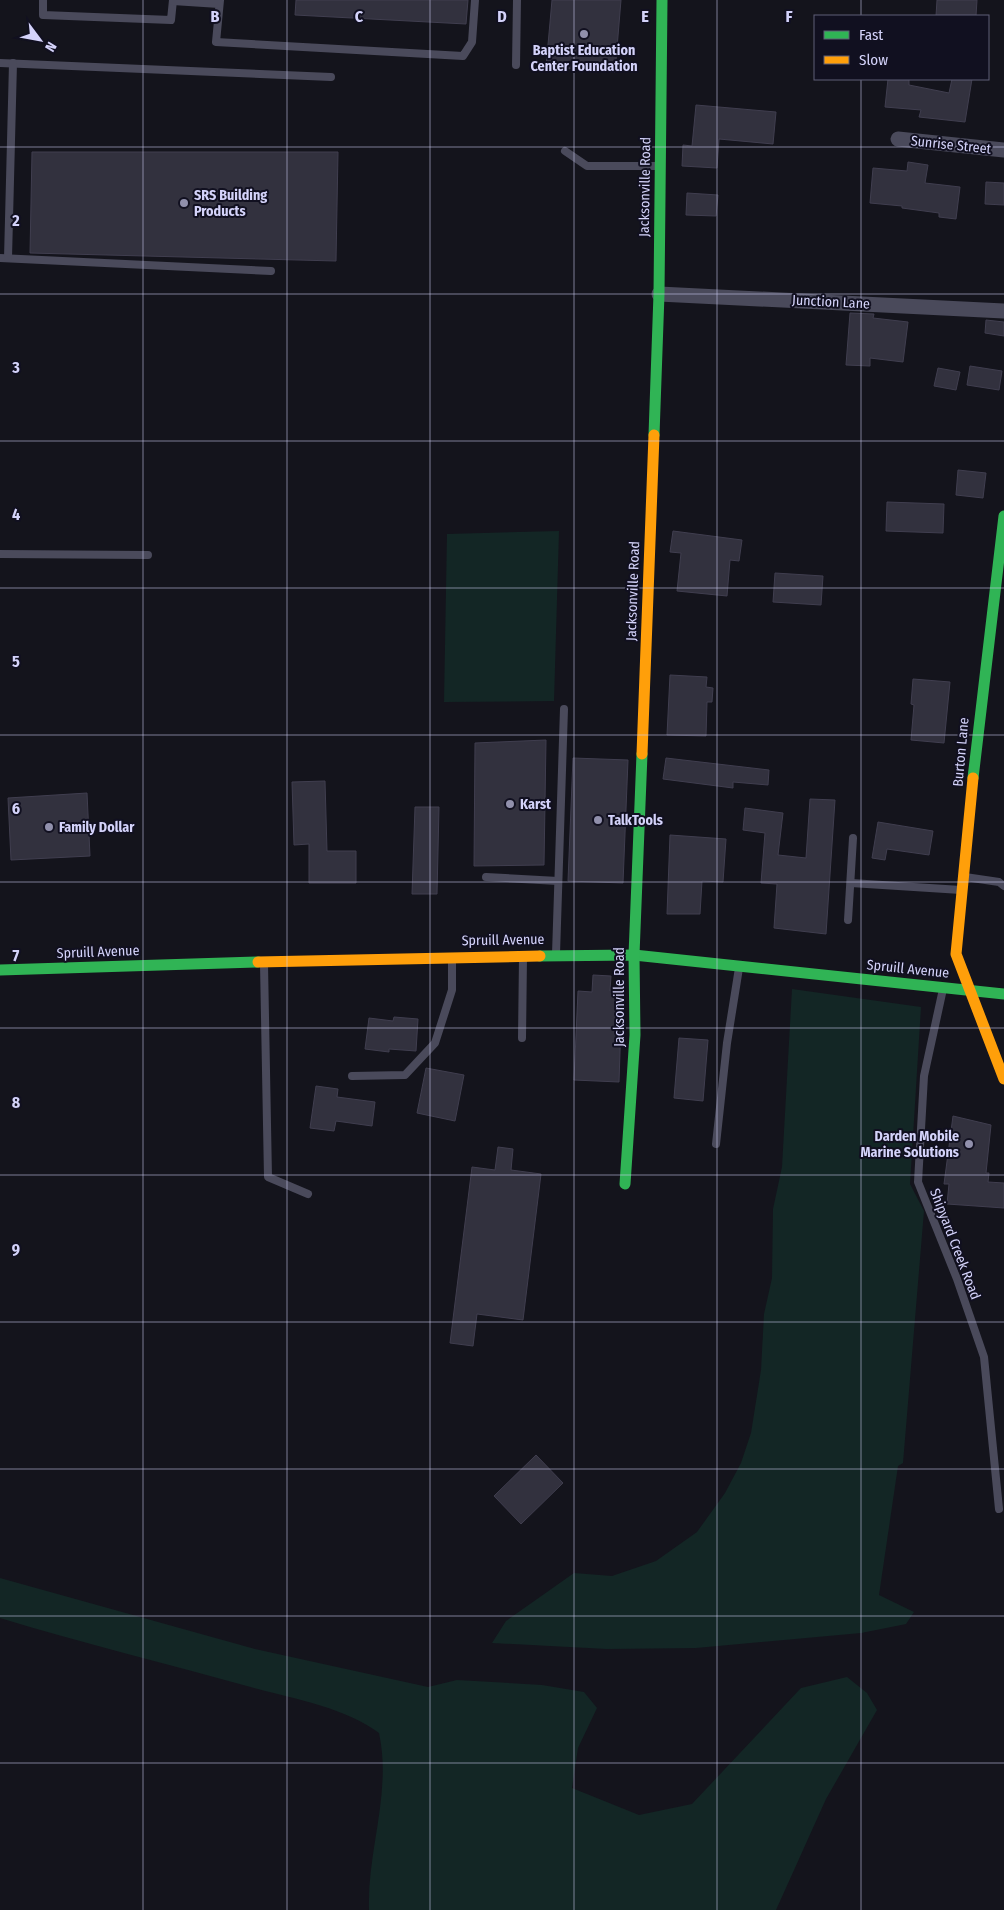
<svg xmlns="http://www.w3.org/2000/svg" width="1004" height="1910" viewBox="0 0 1004 1910" font-family="'Fira Sans Condensed',sans-serif">
<style>
.green{fill:#132625}
.building{fill:#32313e;stroke:#403e4f}
.lines{fill:none;stroke-linecap:round;stroke-linejoin:round}
.lane{stroke:#4a4a5b;stroke-width:8}
.street{stroke:#4a4a5b;stroke-width:15}
.fast{stroke:#30b455;stroke-width:11}
.slow{stroke:#ff9f0a;stroke-width:11}
.grid{fill:none;stroke:#d4d3fa;stroke-width:1;stroke-opacity:0.55}
.poi-dot{fill:#9190ac;stroke:#111020;stroke-width:2}
.labels{text-anchor:middle;dominant-baseline:central;stroke-width:4;stroke-linejoin:round;paint-order:stroke}
.poi-label{font-size:14px;font-weight:bold;fill:#d4d3fa;stroke:#111020;text-anchor:start}
.street-label{font-size:14px;fill:#d4d3fa;stroke:#111020}
.grid-label{font-size:16px;text-anchor:middle;font-weight:bold;fill:#d4d3fa;stroke:#111020;stroke-width:4;stroke-linejoin:round;paint-order:stroke}
</style>
<rect width="100%" height="100%" fill="#14141c"/>
<g class="green">
<path d="M559,531L554,701L444,702L447,534Z"/>
<path d="M792,989L921,1007L910,1184L924,1211L903,1463L898,1466L879,1595L914,1612L906,1624L861,1633L696,1648L607,1649L492,1643L506,1621L574,1573L612,1576L656,1561L697,1532L725,1493L741,1463L751,1433L761,1370L764,1314L772,1278L773,1209L782,1167Z"/>
<path d="M0,1578L255,1649L428,1687L457,1680L542,1685L584,1692L597,1708L578,1748L572,1788L639,1815L692,1804L801,1688L847,1677L867,1693L877,1710L826,1799L776,1910H369C367,1850 392,1793 379,1733C348,1709 296,1699 258,1689C172,1665 85,1644 0,1618Z"/>
</g>
<g class="building">
<path d="M296,0H468L466,24L295,15Z"/>
<path d="M552,0H621L615,72L546,67Z"/>
<path d="M937,0H977L976,16H936Z"/>
<path d="M888,79H909V85L949,93L952,79H972L965,122L919,117L921,110L885,107Z"/>
<path d="M696,105L776,112L773,144L719,139L717,168L682,166L683,145L692,146Z"/>
<path d="M32,152H338L336,261L30,253Z"/>
<path d="M908,162L928,165L925,183L960,187L956,219L939,217V213L902,208V206L870,203L873,168L907,171Z"/>
<path d="M986,182L1004,183V205L985,204Z"/>
<path d="M687,193L718,195L716,216L686,215Z"/>
<path d="M850,313L874,314L873,318L908,322L903,362L870,358V366L846,365Z"/>
<path d="M986,320L1004,322V336L985,333Z"/>
<path d="M970,366L1002,371L999,390L967,385Z"/>
<path d="M938,368L960,372L956,390L934,386Z"/>
<path d="M958,470L986,473L983,498L956,495Z"/>
<path d="M887,502L944,504L943,533L886,531Z"/>
<path d="M673,531L742,540L739,561L730,560L727,596L677,591L681,553L670,552Z"/>
<path d="M775,573L823,576L821,605L773,602Z"/>
<path d="M670,675L707,677L706,687L713,688L712,702H707L706,736L667,735Z"/>
<path d="M913,679L950,682L944,743L911,740L914,705L911,704Z"/>
<path d="M546,740L544,865L474,866L475,743Z"/>
<path d="M573,758L628,760L623,883L568,881Z"/>
<path d="M666,758L769,770L768,785L733,782V788L663,779Z"/>
<path d="M325,781L327,851H356V883H309V844L294,845L292,782Z"/>
<path d="M87,793L90,856L11,860L8,798Z"/>
<path d="M810,799L835,800L826,934L774,928L777,884L761,883L765,833L743,830L745,808L783,813L778,855L806,858Z"/>
<path d="M415,807H439L437,894H412Z"/>
<path d="M878,822L933,831L929,855L887,849L885,860L872,858Z"/>
<path d="M670,835L726,839L723,882L702,881L700,914H667Z"/>
<path d="M593,975L611,976L610,991L622,992L619,1082L574,1080L578,991L592,992Z"/>
<path d="M394,1017L418,1019L416,1051L389,1049V1052L365,1049L369,1018L393,1021Z"/>
<path d="M679,1038L708,1040L703,1101L674,1098Z"/>
<path d="M426,1068L464,1075L455,1121L417,1113Z"/>
<path d="M316,1086L338,1089L337,1097L375,1102L372,1126L336,1121L334,1131L310,1128Z"/>
<path d="M953,1116L991,1125L986,1173H989L988,1182L1004,1183V1208L947,1204L949,1184H944Z"/>
<path d="M498,1147L513,1149L511,1170L541,1174L523,1320L477,1314L473,1346L450,1343L472,1167L495,1170Z"/>
<path d="M536,1455L563,1483L521,1524L494,1496Z"/>
</g>
<g class="lines">
<g class="lane">
<path d="M43,0V15L171,20L173,0"/>
<path d="M220,0L216,42L463,56L472,42L475,0"/>
<path d="M173,1L219,4"/>
<path d="M0,63L331,77"/>
<path d="M516,65L517,0"/>
<path d="M565,151L587,166H658"/>
<path d="M0,258L271,271"/>
<path d="M8,258L13,63"/>
<path d="M0,554L148,555"/>
<path d="M486,877L558,881"/>
<path d="M965,877L999,882L1004,886"/>
<path d="M851,883L961,890"/>
<path d="M848,920L853,838"/>
<path d="M556,954L564,709"/>
<path d="M264,964L268,1177L308,1194"/>
<path d="M943,989L924,1076L918,1182L957,1279L984,1357L999,1509"/>
<path d="M522,1038L523,957"/>
<path d="M352,1076L405,1075L435,1043L452,990V958"/>
<path d="M716,1144L727,1043L739,968"/>
</g>
<g class="street">
<path d="M898,139L1004,150"/>
<path d="M659,294L1004,311"/>
</g>
<g class="fast">
<path d="M654,435L659,294L662,0"/>
<path d="M973,778L1004,516"/>
<path d="M540,956L634,955L1004,994"/>
<path d="M0,970L258,962"/>
<path d="M625,1184L635,1035L634,955L642,754"/>
</g>
<g class="slow">
<path d="M642,754L654,435"/>
<path d="M973,778L956,954L1004,1079"/>
<path d="M258,962L540,956"/>
</g>
</g>
<path class="grid" d="M143,0V1910M287,0V1910M430,0V1910M574,0V1910M717,0V1910M861,0V16M861,79V1910M0,147H1004M0,294H1004M0,441H1004M0,588H1004M0,735H1004M0,882H1004M0,1028H1004M0,1175H1004M0,1322H1004M0,1469H1004M0,1616H1004M0,1763H1004"/>
<g class="poi-dot">
<circle cx="584" cy="34" r="5"/>
<circle cx="184" cy="203" r="5"/>
<circle cx="510" cy="804" r="5"/>
<circle cx="598" cy="820" r="5"/>
<circle cx="49" cy="827" r="5"/>
<circle cx="969" cy="1144" r="5"/>
</g>
<g class="labels">
<g class="poi-label">
<text x="584" y="50" text-anchor="middle">Baptist Education<tspan x="584" dy="16">Center Foundation</tspan></text>
<text x="194" y="195">SRS Building<tspan x="194" dy="16">Products</tspan></text>
<text x="520" y="804">Karst</text>
<text x="608" y="820">TalkTools</text>
<text x="59" y="827">Family Dollar</text>
<text x="959" y="1136" text-anchor="end">Darden Mobile<tspan x="959" dy="16">Marine Solutions</tspan></text>
</g>
<g class="street-label">
<text transform="translate(951 145) rotate(6)">Sunrise Street</text>
<text transform="translate(645 187) rotate(-89)">Jacksonville Road</text>
<text transform="translate(831 302) rotate(3)">Junction Lane</text>
<text transform="translate(633 591) rotate(-88)">Jacksonville Road</text>
<text transform="translate(961 752) rotate(-85)">Burton Lane</text>
<text transform="translate(503 940) rotate(-1)">Spruill Avenue</text>
<text transform="translate(98 952) rotate(-2)">Spruill Avenue</text>
<text transform="translate(908 969) rotate(6)">Spruill Avenue</text>
<text transform="translate(619 997) rotate(-90)">Jacksonville Road</text>
<text transform="translate(955 1244) rotate(69)">Shipyard Creek Road</text>
</g>
</g>
<g class="grid-label">
<text x="215" y="22">B</text>
<text x="359" y="22">C</text>
<text x="502" y="22">D</text>
<text x="645" y="22">E</text>
<text x="789" y="22">F</text>
<text x="16" y="226">2</text>
<text x="16" y="373">3</text>
<text x="16" y="520">4</text>
<text x="16" y="667">5</text>
<text x="16" y="814">6</text>
<text x="16" y="961">7</text>
<text x="16" y="1108">8</text>
<text x="16" y="1255">9</text>
</g>
<rect x="814" y="15" width="175" height="65" fill="#111020" stroke="#5f5e77"/>
<rect x="824" y="31" width="25" height="8" fill="#30b455" stroke="#5f5e77"/>
<text x="859" y="40" font-size="15" fill="#d4d3fa">Fast</text>
<rect x="824" y="56" width="25" height="8" fill="#ff9f0a" stroke="#5f5e77"/>
<text x="859" y="65" font-size="15" fill="#d4d3fa">Slow</text>
<g transform="translate(40 40) rotate(122)" stroke="#111020" stroke-width="4" paint-order="stroke">
<path d="M0-4L9 19L0 12L-9 19Z" fill="#d4d3fa"/>
<text y="-8" font-size="14" font-weight="bold" text-anchor="middle" fill="#d4d3fa">N</text>
</g>
</svg>
